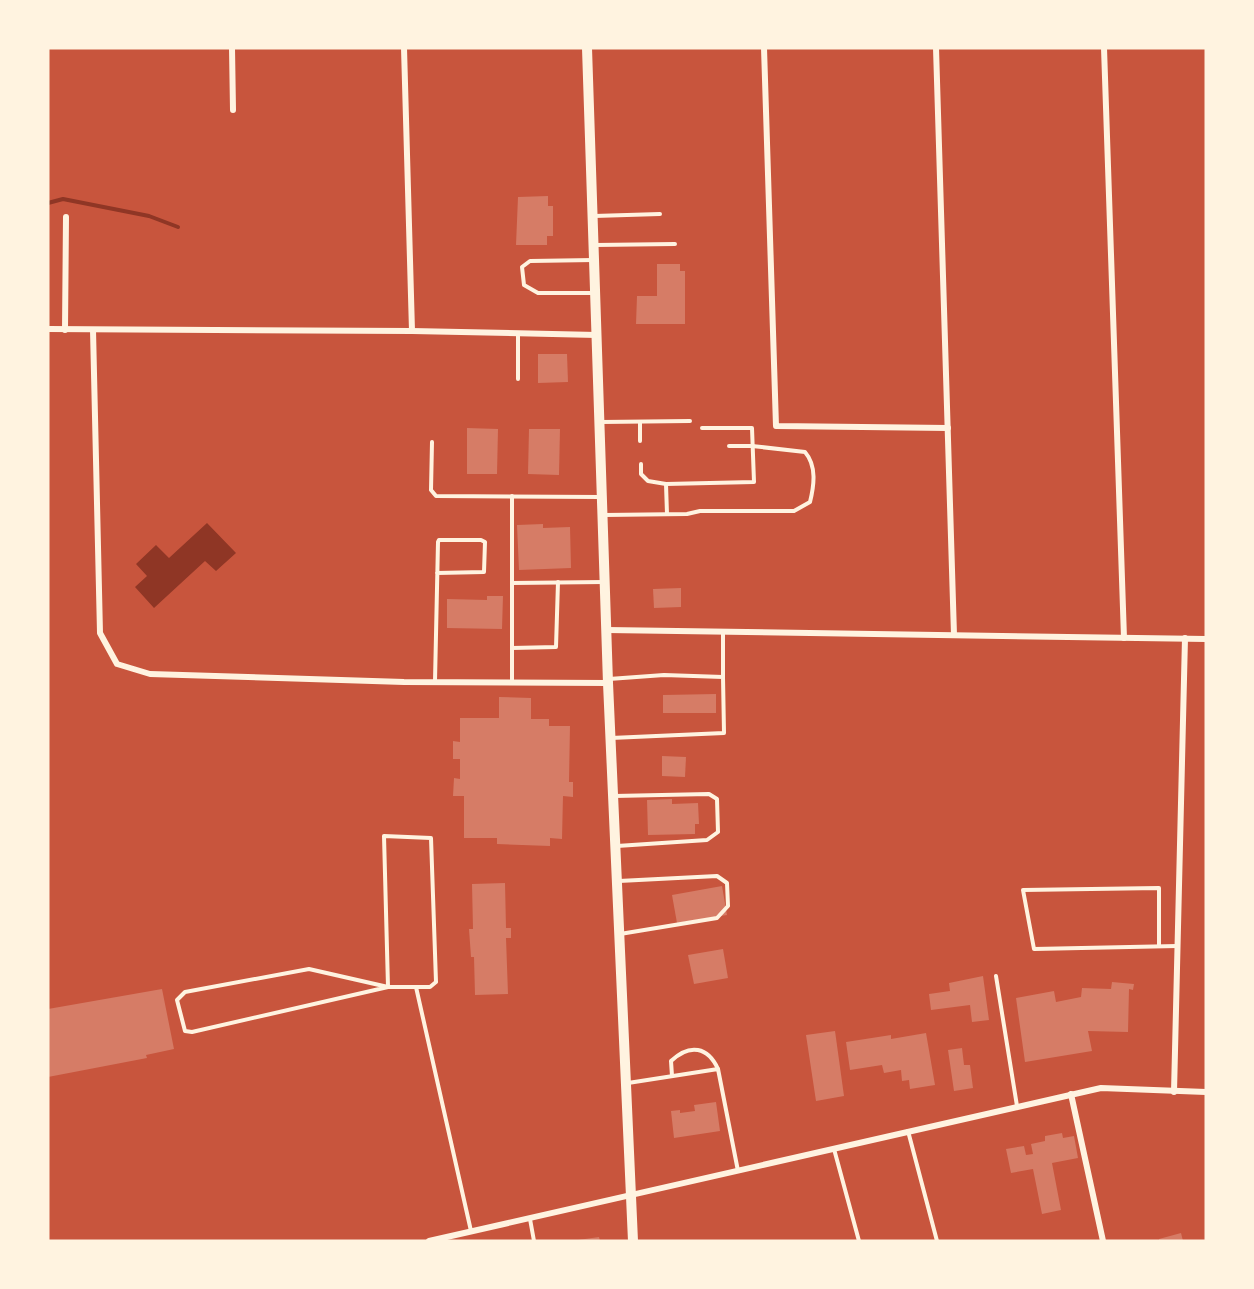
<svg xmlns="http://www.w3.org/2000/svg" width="1254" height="1289" viewBox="0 0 1254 1289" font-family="'Asap Condensed',sans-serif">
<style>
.water{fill:#8f3625}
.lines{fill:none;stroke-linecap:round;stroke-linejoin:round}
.stream{stroke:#8f3625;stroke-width:4}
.building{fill:#d67c66}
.service{stroke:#fff3e0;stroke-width:4}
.minor{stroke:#fff3e0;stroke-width:6}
.secondary{stroke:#fff3e0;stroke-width:10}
</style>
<rect width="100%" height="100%" fill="#c8553d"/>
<path class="water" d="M207,523L236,553L216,571L205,561L154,608L135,587L147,576L136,564L156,545L169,558Z"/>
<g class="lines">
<path class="stream" d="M48,203L63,199L149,216L178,227"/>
</g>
<g class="building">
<path d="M548,196V206H553V236H547V245H516L518,197Z"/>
<path d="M657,264H680V271H685V324H636L637,296H657Z"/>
<path d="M538,354H567L568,382L538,383Z"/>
<path d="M467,428L498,429L497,474H467Z"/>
<path d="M529,429H560L559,475L528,474Z"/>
<path d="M543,524V528L570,527L571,568L519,570L517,525Z"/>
<path d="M681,588V607L654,608L653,589Z"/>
<path d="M487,596H503L502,629L447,628V599L487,600Z"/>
<path d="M716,694V713H663V695Z"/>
<path d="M499,697L531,698V719H549V726H570L569,782H573V797L563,796L562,839L550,838V846L497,844V838H464V796H453L454,778L460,779V759H453V741L460,742V718H499Z"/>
<path d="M662,756L686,757L685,777L662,776Z"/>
<path d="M672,799V804L698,803L699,824H695V834L648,835L647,800Z"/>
<path d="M505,883L506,928H511V938H506L508,994L475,995L474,957H471L469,929H473L472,884Z"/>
<path d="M722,886L727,915L677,923L672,895Z"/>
<path d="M723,949L728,978L694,984L688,955Z"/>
<path d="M983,976L989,1020L972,1022L970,1005L931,1010L929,994L950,991L949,983Z"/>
<path d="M1112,982L1134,984L1133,990L1129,989L1128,1032L1088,1031L1092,1051L1025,1062L1016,998L1054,991L1056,1002L1081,997L1082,988L1111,989Z"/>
<path d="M162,989L174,1049L146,1055L147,1058L48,1077V1009Z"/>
<path d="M835,1031L844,1096L816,1101L806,1035Z"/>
<path d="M926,1033L935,1085L910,1089L909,1080L902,1081L901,1070L884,1073L882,1065L850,1070L846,1042L891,1035V1039Z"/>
<path d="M962,1048L964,1065H970L973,1088L954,1091L948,1050Z"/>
<path d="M716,1102L720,1131L674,1138L671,1111L680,1110V1113L695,1111L694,1105Z"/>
<path d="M1062,1133L1063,1138L1074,1136L1078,1158L1052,1163L1061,1210L1042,1214L1033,1169L1011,1173L1006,1149L1024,1146L1026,1155L1033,1154L1031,1144L1045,1141V1136Z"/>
<path d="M1181,1233L1183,1241H1159V1239Z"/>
<path d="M599,1237L600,1241H578V1240Z"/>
</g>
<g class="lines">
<g class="service">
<path d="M594,216L660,214"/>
<path d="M595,245L675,244"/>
<path d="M592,293H538L524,285L522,267L530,261L594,260"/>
<path d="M518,333V379"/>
<path d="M601,422L690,421"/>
<path d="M640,422V441"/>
<path d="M432,442L431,490L436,496L601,497"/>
<path d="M641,464V474L648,481L666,484L754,482L752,428H702"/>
<path d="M666,484L667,514"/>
<path d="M512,496V682"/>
<path d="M604,515L687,514L700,511H794L810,502C814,486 817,466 805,452L752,446H729"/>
<path d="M512,583L604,582"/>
<path d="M723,632V677"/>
<path d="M512,648L556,647L558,582"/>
<path d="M609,679L664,675L723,677L724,733L611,738"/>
<path d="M435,681L438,542L439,540H481L485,542L484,572L437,573"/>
<path d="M614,796L709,794L717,799L718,832L707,840L617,846"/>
<path d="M384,836L431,838L436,982L430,987H388Z"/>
<path d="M619,881L717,876L727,883L728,906L717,918L620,934"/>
<path d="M1159,946V888L1023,890L1034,949L1177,946"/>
<path d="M309,969L388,987L192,1032L185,1031L177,1000L185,992Z"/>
<path d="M996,976L1017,1106"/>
<path d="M416,987L471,1231"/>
<path d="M672,1076L671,1061C690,1043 708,1047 718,1069"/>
<path d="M628,1083L718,1069L738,1171"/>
<path d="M908,1131L937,1241"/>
<path d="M834,1149L859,1241"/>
<path d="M530,1219L534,1241"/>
</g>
<g class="minor">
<path d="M232,48L233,110"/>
<path d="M404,48L412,331"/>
<path d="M764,48L776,426L948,428"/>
<path d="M936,48L954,635"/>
<path d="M1104,48L1124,638"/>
<path d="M48,329L412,331L597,335"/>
<path d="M65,330L66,217"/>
<path d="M93,330L100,633L117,664L150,674L404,682L608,683"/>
<path d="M607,630L1206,639"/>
<path d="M1174,1092L1185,638"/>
<path d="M1071,1094L1103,1241"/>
<path d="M429,1241L1101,1088L1206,1092"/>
</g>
<path class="secondary" d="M587,48L608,683L633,1241"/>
</g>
<rect width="1254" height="1289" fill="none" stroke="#fff3e0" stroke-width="99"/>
</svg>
